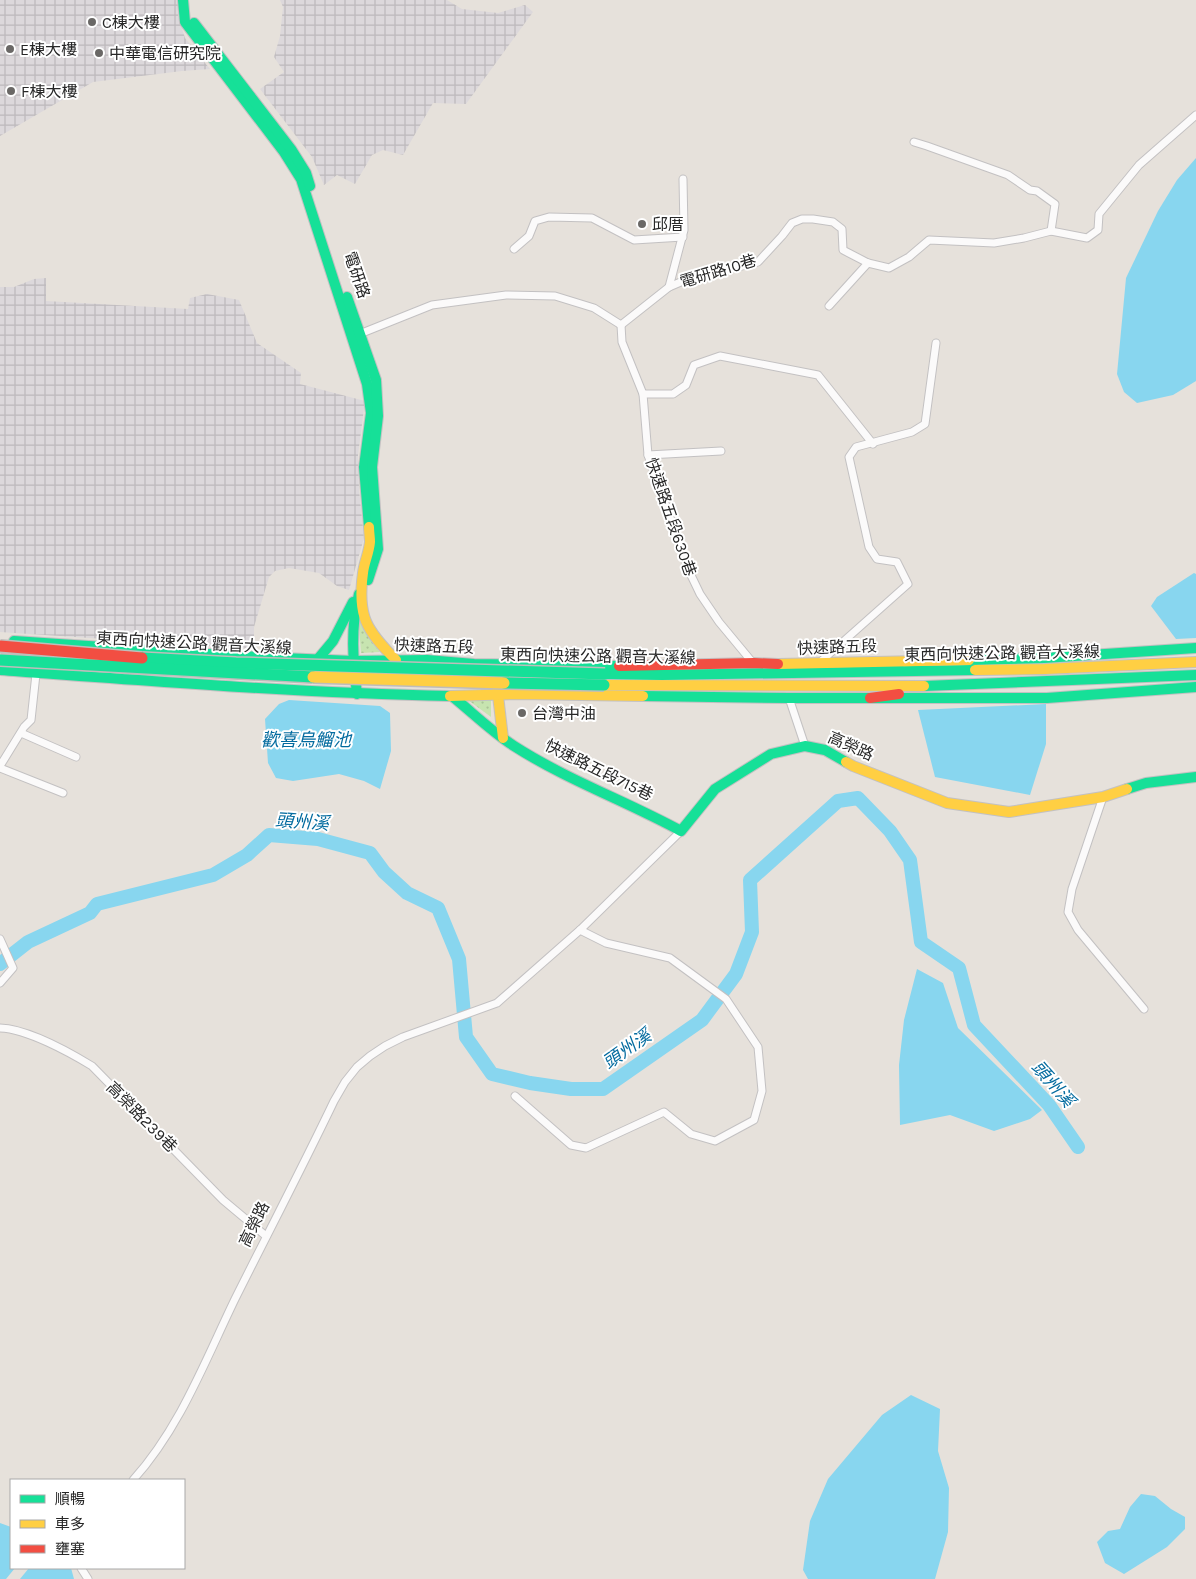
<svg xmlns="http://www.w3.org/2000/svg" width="1196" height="1579" viewBox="0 0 1196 1579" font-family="Karla,'Noto Sans TC',sans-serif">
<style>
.industrial{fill:url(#industrial-grid)}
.green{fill:url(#green-dots)}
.water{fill:#88d6ef}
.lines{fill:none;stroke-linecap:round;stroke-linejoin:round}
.river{stroke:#88d6ef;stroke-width:14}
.street-casing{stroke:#c3c1c2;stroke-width:9}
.fast-casing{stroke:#c3c1c2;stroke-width:12}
.slow-casing{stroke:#c3c1c2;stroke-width:12}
.jam-casing{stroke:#c3c1c2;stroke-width:12}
.street{stroke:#fbfafa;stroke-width:7}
.fast{stroke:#16e098;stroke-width:10}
.slow{stroke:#ffcf43;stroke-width:10}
.jam{stroke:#f24e42;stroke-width:10}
.fast-bridge-casing{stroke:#bfbdbb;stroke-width:14;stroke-linecap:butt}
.slow-bridge-casing{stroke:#bfbdbb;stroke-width:14;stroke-linecap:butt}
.jam-bridge-casing{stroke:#bfbdbb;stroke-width:14;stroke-linecap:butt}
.fast-bridge{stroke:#16e098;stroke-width:11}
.slow-bridge{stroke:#ffcf43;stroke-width:11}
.jam-bridge{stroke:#f24e42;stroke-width:11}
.poi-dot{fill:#6a6866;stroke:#fff;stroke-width:2}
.labels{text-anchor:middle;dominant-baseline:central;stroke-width:4;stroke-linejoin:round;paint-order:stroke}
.poi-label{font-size:16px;fill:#272727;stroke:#fff;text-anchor:start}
.street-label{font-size:16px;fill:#272727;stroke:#fff}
.water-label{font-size:18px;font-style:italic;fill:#036b9f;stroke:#fff}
</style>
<defs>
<pattern id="industrial-grid" width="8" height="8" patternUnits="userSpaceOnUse" patternTransform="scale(1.25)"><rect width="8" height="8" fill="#dcd8db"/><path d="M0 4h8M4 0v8" fill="none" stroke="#bdb9bc"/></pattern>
<pattern id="green-dots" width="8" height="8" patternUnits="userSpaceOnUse" patternTransform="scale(1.25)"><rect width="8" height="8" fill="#c7e4b0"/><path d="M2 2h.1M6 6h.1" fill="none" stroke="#abc497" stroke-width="1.8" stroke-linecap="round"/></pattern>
</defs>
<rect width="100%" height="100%" fill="#e6e1db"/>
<g class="industrial">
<path d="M0,0H180L178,16L185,38L210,69L182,71L93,82L0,136Z"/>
<path d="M280,0H447L462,9L498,13L525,5L533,12L466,104L433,103L403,155L383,150L372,155L355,184L337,175L324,185L312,157L260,89L284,72L274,57L280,36L283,7Z"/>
<path d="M46,278V301L188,309L190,298L207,294L239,300L257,343L301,373L300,384L365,401L358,455L359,490L364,538L349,590L337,586L319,573L289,568L275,571L269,577L254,627V649L0,632V287H14L34,279Z"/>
</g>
<g class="green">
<path d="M358,613L371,641L380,652L361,653Z"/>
<path d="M468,700H491V717Z"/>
</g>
<g class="water">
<path d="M1196,158V381L1173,395L1137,403L1124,392L1117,374L1126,278L1158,211L1177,180Z"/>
<path d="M1194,573L1196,574V638L1176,639L1151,606L1157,597Z"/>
<path d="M289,700L380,706L390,713L391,751L380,789L364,781L339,774L293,781L276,778L268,763L265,719L279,704Z"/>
<path d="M1046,704V744L1030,795L935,777L918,710Z"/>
<path d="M917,969L943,983L958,1028L1042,1110L1030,1119L994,1131L950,1115L900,1125L899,1065L904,1020Z"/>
<path d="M911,1395L940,1409L938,1451L949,1488L948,1532L935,1579H808L803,1570L810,1521L828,1479L882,1415Z"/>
<path d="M1141,1494L1155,1496L1171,1509L1185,1517V1529L1167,1547L1124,1574L1105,1563L1097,1542L1108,1531L1120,1529L1130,1507Z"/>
<path d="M0,1523L11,1527V1568H15L6,1579H0Z"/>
<path d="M29,1568H71L74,1579H20Z"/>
</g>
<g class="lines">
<path class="river" d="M0,964L28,942L90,913L97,904L213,875L247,855L269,835L318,839L370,853L384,872L407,893L438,908L459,959L466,1037L492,1074L530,1083L571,1089H603L702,1020L736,974L752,932L750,880L838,801L858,798L890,831L910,860L921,942L959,968L974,1025L1049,1105L1078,1147"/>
<g class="street-casing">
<g id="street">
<path d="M914,142L927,146L1008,175L1030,190L1037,191L1055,204L1051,231"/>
<path d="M514,249L529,236L535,221L549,217L592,218L634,240L683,237"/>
<path d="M669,287L684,230L683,179"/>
<path d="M829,306L868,263"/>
<path d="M621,325L669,287L683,281L758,262L782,236L792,223L802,219H813L833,222L842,229L843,250L868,263L889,268L909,257L929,240L994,243L1024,238L1051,231L1087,238L1098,230L1099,214L1139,165L1196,115"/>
<path d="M621,325L622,342L643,394L648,455L689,571L700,594L719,622L753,663"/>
<path d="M357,335L432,305L506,295L555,296L594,308L621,325"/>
<path d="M643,394H673L686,385L694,365L720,356L818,375L873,444"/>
<path d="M648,455L721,451"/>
<path d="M818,664L908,584L897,562L877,559L869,547L849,457L856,447L912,432L925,424L936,343"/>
<path d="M789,698L805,746"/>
<path d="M21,733L76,757"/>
<path d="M0,766L24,727L31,720L36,674"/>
<path d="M0,768L63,793"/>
<path d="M1103,797L1072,889L1068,912L1078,930L1144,1009"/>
<path d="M0,939L13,968L0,983"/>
<path d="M0,1028C27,1029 69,1052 92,1066L223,1200L266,1236"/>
<path d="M515,1096L571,1145L586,1148L664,1112L691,1134L715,1141L754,1120L762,1091L758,1047L726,999L670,958L606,943L580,930"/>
<path d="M133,1480C180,1428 205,1361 235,1299C268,1233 302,1168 334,1101L345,1082L357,1067L370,1056L385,1046L403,1037L497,1003L580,930L681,831"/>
<path d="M81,1568L88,1579"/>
</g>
</g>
<g class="fast-casing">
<g id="fast">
<path d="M183,0L185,22L284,152L301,179L367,384L371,413L364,467L369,527"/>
<path d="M194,23L291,149L306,173L310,186"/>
<path d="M347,297L376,380L378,416L372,467L378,549L368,580"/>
<path d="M14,641L238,656L353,661L427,660L474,664L619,666"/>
<path d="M318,659L333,641L353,602"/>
<path d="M969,660L1044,658L1196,648"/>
<path d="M878,662L899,664"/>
<path d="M0,670C150,681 299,693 450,696"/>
<path d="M605,674L662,675L975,670"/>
<path d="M924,686L1196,675"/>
<path d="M357,694C353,660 350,628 359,594"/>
<path d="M452,696C473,713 492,732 514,746C567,780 626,801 681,831L715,789L771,754L805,746L825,750L846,762"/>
<path d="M643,696L789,698H1047L1196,687"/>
<path d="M1127,789L1146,783L1196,777"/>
</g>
</g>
<g class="slow-casing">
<g id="slow">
<path d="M369,527C369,532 370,537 370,542C369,553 364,563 363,573C357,616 366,630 396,660"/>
<path d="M778,664L969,660"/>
<path d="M975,670L1045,669L1196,662"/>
<path d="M604,685L924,686"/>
<path d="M497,687L503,738"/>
<path d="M450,696L519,694L643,696"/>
<path d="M846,762L853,766L947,803L1009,812L1103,797L1127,789"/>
</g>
</g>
<g class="jam-casing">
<g id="jam">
<path d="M619,666L754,663L778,664"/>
<path d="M870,698L899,694"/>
</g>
</g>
<use href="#street" class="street"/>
<use href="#fast" class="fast"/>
<use href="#slow" class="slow"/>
<use href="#jam" class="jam"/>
<g class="fast-bridge-casing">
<g id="fast-bridge">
<path d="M142,658L236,663L605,674"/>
<path d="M0,660L313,677"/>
<path d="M504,683L604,685"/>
</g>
</g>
<g class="slow-bridge-casing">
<path id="slow-bridge" d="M313,677L504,683"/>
</g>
<g class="jam-bridge-casing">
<path id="jam-bridge" d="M0,646L142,658"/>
</g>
<use href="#fast-bridge" class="fast-bridge"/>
<use href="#slow-bridge" class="slow-bridge"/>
<use href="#jam-bridge" class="jam-bridge"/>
</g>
<g class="poi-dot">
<circle cx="92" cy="22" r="5"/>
<circle cx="10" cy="49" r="5"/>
<circle cx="99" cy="53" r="5"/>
<circle cx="11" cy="91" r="5"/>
<circle cx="642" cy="224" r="5"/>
<circle cx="522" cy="713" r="5"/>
</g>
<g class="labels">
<g class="poi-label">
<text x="102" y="22">C棟大樓</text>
<text x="20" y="49">E棟大樓</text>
<text x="109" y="53">中華電信研究院</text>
<text x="21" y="91">F棟大樓</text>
<text x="652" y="224">邱厝</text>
<text x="532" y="713">台灣中油</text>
</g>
<g class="street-label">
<text transform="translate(718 271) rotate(-17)">電研路10巷</text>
<text transform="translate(357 275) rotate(71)">電研路</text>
<text transform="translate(671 517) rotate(71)">快速路五段630巷</text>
<text transform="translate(194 643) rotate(3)">東西向快速公路 觀音大溪線</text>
<text transform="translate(434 646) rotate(2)">快速路五段</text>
<text transform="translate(837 647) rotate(-2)">快速路五段</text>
<text transform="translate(1002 653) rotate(-1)">東西向快速公路 觀音大溪線</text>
<text transform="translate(598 656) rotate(1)">東西向快速公路 觀音大溪線</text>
<text transform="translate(851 746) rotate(24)">高榮路</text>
<text transform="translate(599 770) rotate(26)">快速路五段715巷</text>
<text transform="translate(142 1117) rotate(45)">高榮路239巷</text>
<text transform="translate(254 1224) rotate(-64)">高榮路</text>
</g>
<g class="water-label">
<text x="306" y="740">歡喜烏鰡池</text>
<text transform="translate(302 822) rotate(4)">頭州溪</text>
<text transform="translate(627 1049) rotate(-35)">頭州溪</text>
<text transform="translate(1053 1084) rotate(49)">頭州溪</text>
</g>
</g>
<rect x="10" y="1479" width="175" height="90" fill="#ffffff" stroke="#a9a9a9"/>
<rect x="20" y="1495" width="25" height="8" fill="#16e098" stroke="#a9a9a9"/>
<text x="55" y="1504" font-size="15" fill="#272727">順暢</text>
<rect x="20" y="1520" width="25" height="8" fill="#ffcf43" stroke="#a9a9a9"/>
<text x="55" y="1529" font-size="15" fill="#272727">車多</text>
<rect x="20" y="1545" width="25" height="8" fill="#f24e42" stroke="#a9a9a9"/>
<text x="55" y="1554" font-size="15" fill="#272727">壅塞</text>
</svg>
